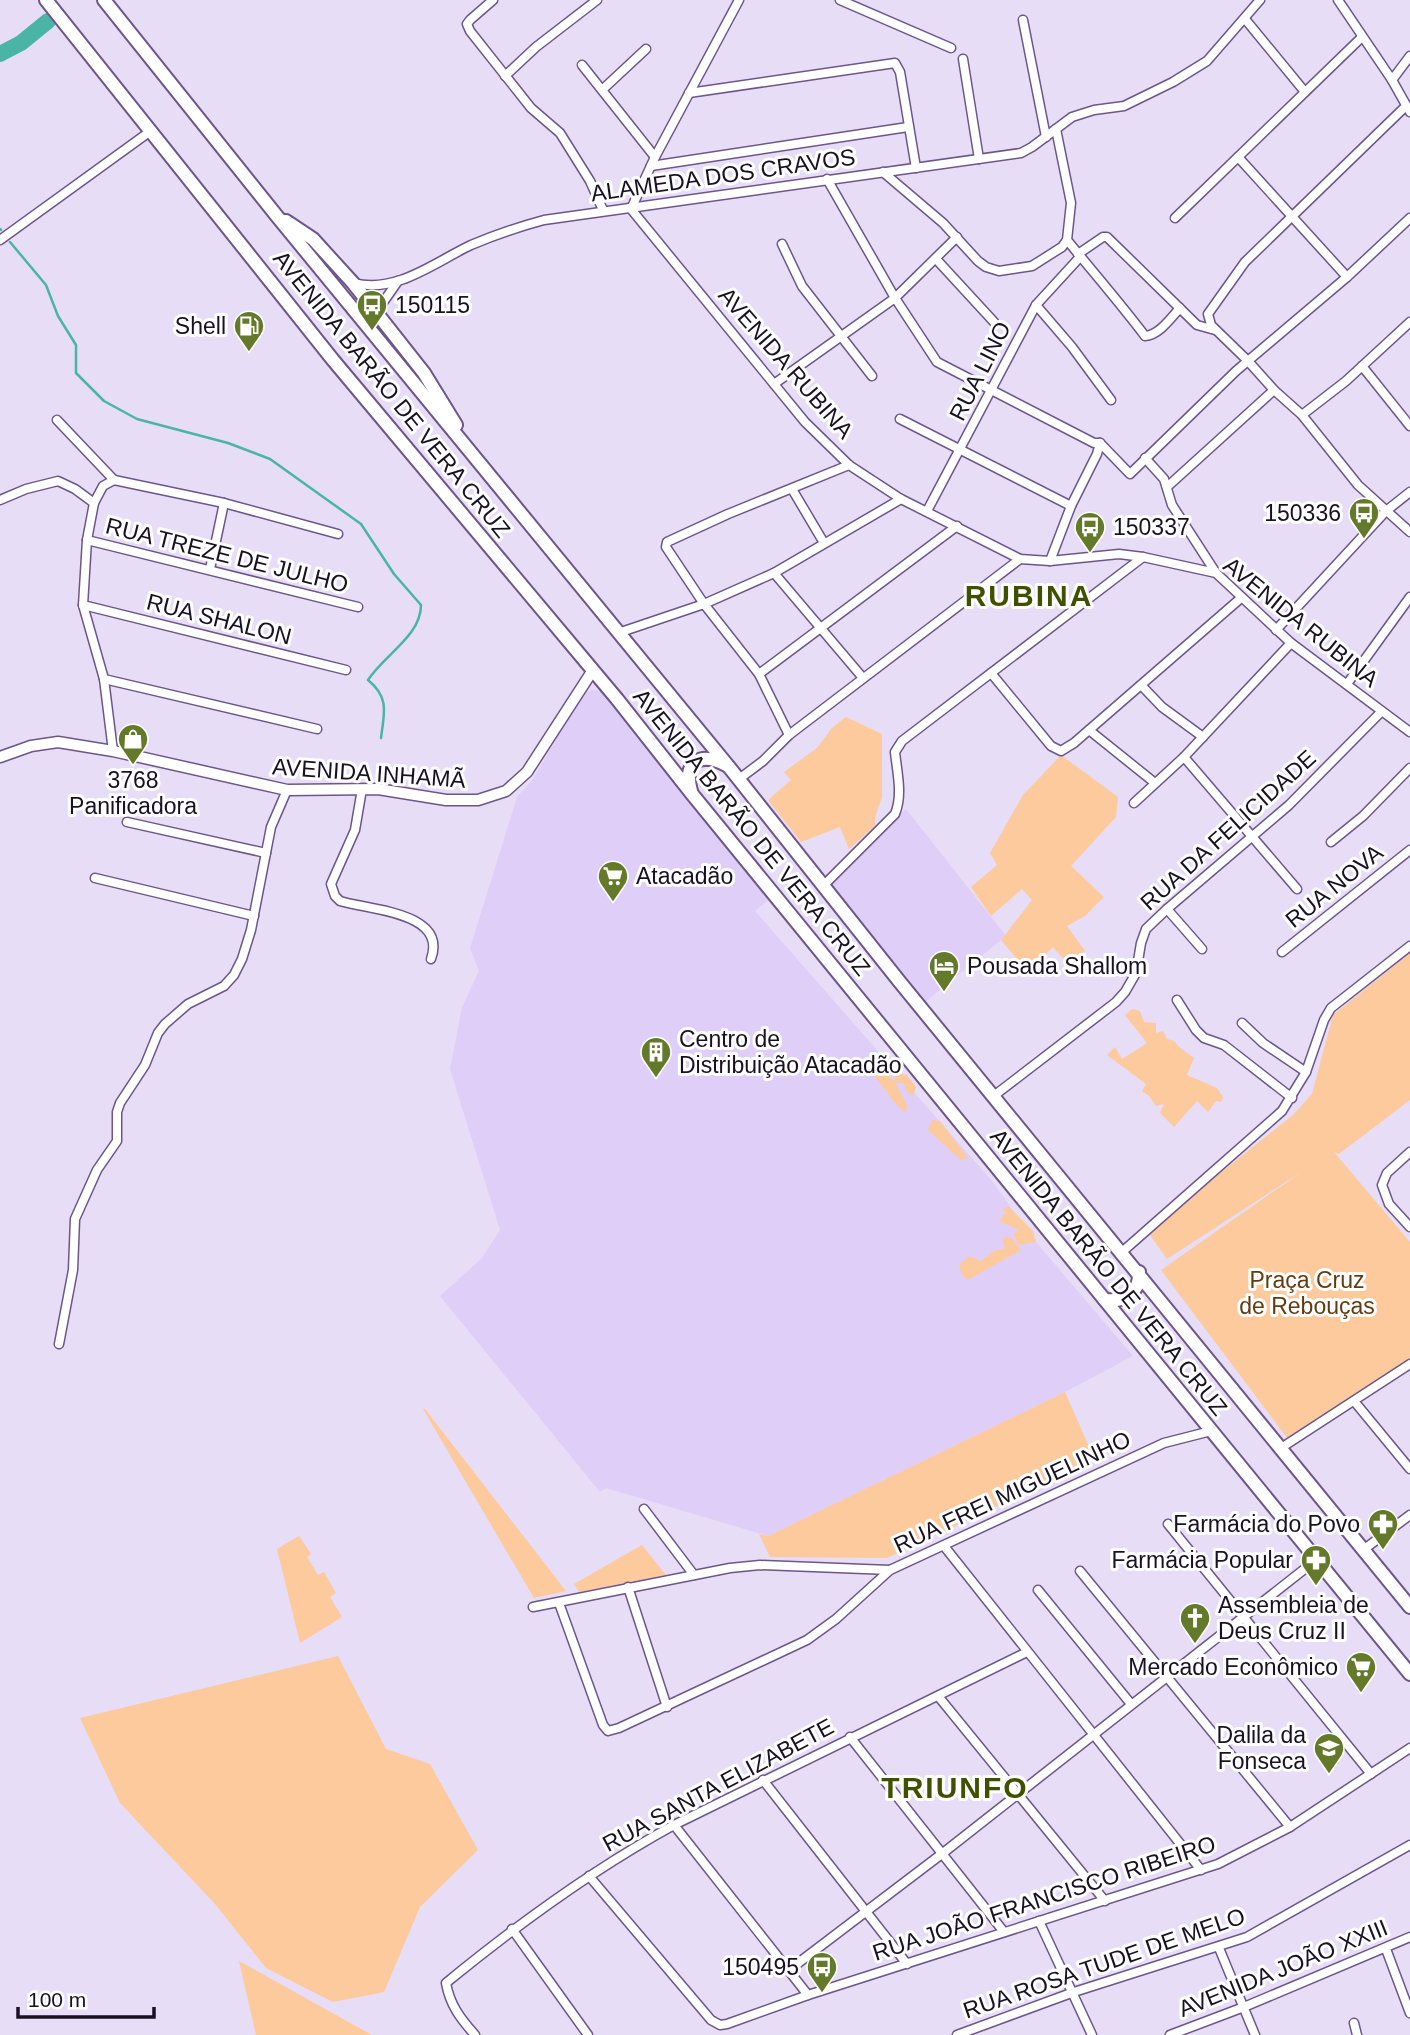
<svg xmlns="http://www.w3.org/2000/svg" width="1410" height="2035" viewBox="0 0 1410 2035" font-family="Helvetica,sans-serif">
<style>
.built{fill:#dfcff8}
.green{fill:#fcca9d}
.lines{fill:none;stroke-linecap:round;stroke-linejoin:round}
.stream{stroke:#4ab5a6;stroke-width:2.5}
.river{stroke:#4ab5a6;stroke-width:16}
.minor-casing{stroke:#6c568a;stroke-width:11}
.tertiary-casing{stroke:#6c568a;stroke-width:13}
.trunk-casing{stroke:#6c568a;stroke-width:16}
.minor{stroke:#fff;stroke-width:8}
.tertiary{stroke:#fff;stroke-width:10}
.trunk{stroke:#fff;stroke-width:12}
.labels{text-anchor:middle;dominant-baseline:central;stroke-width:6;stroke-linejoin:round;paint-order:stroke}
.street-label{font-size:23px;fill:#191024;stroke:#fff}
.poi-label{font-size:23px;fill:#191024;stroke:#fff;text-anchor:end}
.park-label{font-size:23px;fill:#633b10;stroke:#fff}
.district-label{font-size:30px;font-weight:bold;letter-spacing:2px;fill:#3f5000;stroke:#fff}
</style>
<rect width="100%" height="100%" fill="#e7ddf6"/>
<g class="built">
<path d="M599,689L770,898L755,911L992,1181L1036,1242L1133,1356L1065,1392L768,1536L606,1488L600,1492L440,1296L482,1258L500,1230L450,1069L462,1007L479,971L470,948L517,797L533,779L580,698L586,692Z"/>
<path d="M906,809L1006,936L920,1006L824,886Z"/>
</g>
<g class="green">
<path d="M846,717L882,734V797L875,817V826L849,849L840,827L801,842L768,800L791,780L784,772L817,748L832,728Z"/>
<path d="M1061,755L1118,797L1116,817L1071,866L1104,897L1085,916L1067,926L1085,951L1068,964L1053,947L1028,972L1001,940L1032,900L1022,889L991,916L971,887L997,865L990,853L1023,795Z"/>
<path d="M1410,953V1100L1339,1154L1334,1152L1410,1242V1361L1288,1439L1161,1270L1303,1171L1167,1259L1147,1231L1293,1115L1312,1094L1333,1015Z"/>
<path d="M1132,1009L1140,1011L1144,1022L1156,1023V1033L1163,1031L1167,1039L1174,1041L1179,1047L1194,1058L1187,1075L1217,1088L1223,1097L1221,1102L1216,1101L1208,1112L1197,1101L1174,1127L1160,1113L1164,1104L1156,1106L1149,1096L1142,1091L1146,1084L1107,1055L1115,1047L1122,1059L1147,1043L1125,1015Z"/>
<path d="M865,1060L883,1069L894,1081L897,1073L907,1075L916,1087L913,1096L906,1091L904,1083H895L907,1105L906,1112C890,1104 877,1069 861,1068C856,1068 850,1071 845,1073L838,1066L844,1062Z"/>
<path d="M932,1120L940,1121L968,1158L961,1160L928,1130Z"/>
<path d="M1008,1206L1033,1231L1036,1242L1019,1245L1013,1234L1019,1230L999,1221L1006,1212L1002,1210Z"/>
<path d="M1006,1237L1012,1238L1021,1250L968,1280L962,1275L959,1265L969,1256L981,1261L992,1252L1005,1248L1002,1239Z"/>
<path d="M1065,1392L1095,1460L887,1558L770,1557L759,1534L768,1536Z"/>
<path d="M423,1409H425L566,1591L534,1598Z"/>
<path d="M299,1536L311,1554L307,1557L318,1575L324,1572L336,1593L330,1597L342,1617L300,1643L277,1549Z"/>
<path d="M642,1545L666,1575L579,1592L574,1584Z"/>
<path d="M338,1656L386,1749L430,1764L478,1850L420,1907L384,1992L333,2002L266,1968L215,1904L120,1803L80,1718Z"/>
<path d="M239,1961L370,2034L371,2035H256Z"/>
</g>
<g class="lines">
<g class="stream">
<path d="M0,229L1,230"/>
<path d="M10,242L46,285L58,316L76,345V373L104,401L137,419L228,443L270,459L361,524L394,574L421,605C421,636 384,655 368,680C390,698 384,713 381,738"/>
</g>
<path class="river" d="M0,54L21,43L48,21"/>
<g class="minor-casing">
<g id="minor">
<path d="M493,0L470,20L467,24L470,31L531,108L560,133L590,181L603,210"/>
<path d="M840,0L951,48"/>
<path d="M1338,0L1392,80L1410,112"/>
<path d="M1245,19L1305,92"/>
<path d="M1023,20L1046,137"/>
<path d="M963,59L979,159"/>
<path d="M582,65L655,157"/>
<path d="M505,76L536,47L597,0"/>
<path d="M1392,80L1410,56"/>
<path d="M602,90L646,49"/>
<path d="M689,93L895,63L900,72L916,168"/>
<path d="M1406,106L1245,262L1208,314L1211,325L1248,361L1274,390L1302,415L1358,485L1410,532"/>
<path d="M1238,157L1347,277"/>
<path d="M651,166L908,127"/>
<path d="M883,172L943,223L978,261L986,267L999,271L1032,266L1062,247L1067,240L1071,203L1056,129"/>
<path d="M827,179L895,298L937,362L1094,443H1100"/>
<path d="M631,209L805,422L849,465L901,499L1020,559L1050,561L1119,554L1143,557L1216,573"/>
<path d="M631,209L655,157L739,0"/>
<path d="M1175,218L1362,37"/>
<path d="M0,240L152,130"/>
<path d="M1067,240C1093,272 1120,303 1145,336C1159,335 1170,319 1180,308"/>
<path d="M782,244L802,286L872,376"/>
<path d="M1078,254L1103,237H1107L1197,325L1215,330"/>
<path d="M936,259L994,322"/>
<path d="M354,283C396,294 435,262 471,245C495,235 518,227 544,220L1021,153L1032,147L1072,117L1094,110L1124,106L1173,82L1207,61L1260,0"/>
<path d="M1036,305L1072,347L1111,400"/>
<path d="M377,311L398,281"/>
<path d="M1362,366L1410,426"/>
<path d="M774,384L895,298L957,237"/>
<path d="M1302,415L1346,381L1410,322"/>
<path d="M900,419L1071,506"/>
<path d="M57,420L114,480"/>
<path d="M1100,443L1130,474L1236,371L1347,277L1410,218"/>
<path d="M1145,458L1164,479L1172,505L1216,573L1291,643L1410,732"/>
<path d="M114,480L224,503L338,534"/>
<path d="M1167,487L1274,390"/>
<path d="M792,489L824,543"/>
<path d="M0,500L26,489L58,481L75,489L94,503"/>
<path d="M927,511L1036,305L1080,257"/>
<path d="M87,540L358,607"/>
<path d="M1050,561L1071,506L1097,454L1100,443"/>
<path d="M210,569L224,503"/>
<path d="M774,573L863,678"/>
<path d="M83,605L346,670"/>
<path d="M1276,630L1386,511L1410,492"/>
<path d="M618,633L704,604L774,573L901,499"/>
<path d="M991,673L1051,746L1061,751L1074,743L1241,598"/>
<path d="M759,674L957,526"/>
<path d="M104,679L317,729"/>
<path d="M1347,684L1410,597"/>
<path d="M1141,685L1162,707L1203,737"/>
<path d="M1089,730L1155,783"/>
<path d="M789,735L759,674L704,604L666,547L667,542L728,514L849,465"/>
<path d="M113,751L104,679L83,605L87,540L94,503L103,486L114,480"/>
<path d="M1184,757L1297,889"/>
<path d="M739,779L763,761L789,735L1020,559"/>
<path d="M362,789L355,830L331,884L335,896L340,901C369,910 448,912 431,959"/>
<path d="M1134,803L1184,757L1291,643"/>
<path d="M127,822L266,853"/>
<path d="M1331,842L1363,816L1410,768"/>
<path d="M95,878L254,916"/>
<path d="M824,885L895,814C903,795 897,772 895,752L902,741L1143,557"/>
<path d="M1167,909L1202,949"/>
<path d="M1282,952L1410,850"/>
<path d="M1177,1000L1196,1030L1204,1038L1224,1045L1292,1098"/>
<path d="M1242,1023L1263,1043L1306,1072"/>
<path d="M995,1095L1116,1002L1125,992L1136,973L1141,943L1146,929L1167,909L1289,805L1381,712"/>
<path d="M1410,1152L1387,1173L1382,1185L1389,1204L1410,1227"/>
<path d="M1122,1252L1282,1111L1306,1072L1324,1020L1331,1008L1410,946"/>
<path d="M59,1344L73,1270L75,1219L97,1170L117,1141V1112L120,1103L145,1065L158,1033L165,1024L188,1004L224,986L234,975L242,959L251,930L271,827L287,790"/>
<path d="M1354,1401L1410,1469"/>
<path d="M1281,1448L1410,1364"/>
<path d="M644,1509L694,1575"/>
<path d="M1168,1524L1371,1774"/>
<path d="M944,1546L1201,1870"/>
<path d="M1363,1550L1410,1515"/>
<path d="M1080,1571L1290,1827"/>
<path d="M628,1587L667,1707"/>
<path d="M1038,1590L1131,1704"/>
<path d="M559,1603L603,1725L608,1731L619,1728L807,1640L836,1619L890,1570L1164,1443L1211,1431"/>
<path d="M533,1607L730,1568L760,1565L890,1570"/>
<path d="M938,1696L1105,1901"/>
<path d="M850,1737L1004,1932"/>
<path d="M763,1780L907,1964"/>
<path d="M674,1825L808,1995"/>
<path d="M589,1876L711,2020L720,2025L727,2024L808,1995L1218,1864L1290,1827L1410,1748"/>
<path d="M1039,1921L1092,2035"/>
<path d="M512,1929L588,2035"/>
<path d="M1219,1948L1255,2035"/>
<path d="M1386,1949L1410,2013"/>
<path d="M789,1970L943,1853L1316,1560"/>
<path d="M1354,2023L1357,2035"/>
<path d="M475,2035C460,2018 450,2005 446,1983C518,1924 592,1870 674,1825L1027,1652"/>
<path d="M957,2035L1074,1992L1247,1937L1410,1845"/>
<path d="M1170,2035L1244,2007L1410,1937"/>
</g>
</g>
<g class="tertiary-casing">
<path id="tertiary" d="M0,757L31,746L58,742L113,751L287,790L378,789L446,800H478L506,791L527,772L593,670"/>
</g>
<g class="trunk-casing">
<g id="trunk">
<path d="M46,0L333,360L617,699L692,794L1410,1674"/>
<path d="M104,0L276,215L729,767L899,981L1410,1607"/>
<path d="M286,221L313,239L353,283L424,373L456,425"/>
<path d="M691,791C683,762 700,751 726,765"/>
<path d="M1105,1300C1125,1302 1140,1293 1139,1272"/>
</g>
</g>
<use href="#minor" class="minor"/>
<use href="#tertiary" class="tertiary"/>
<use href="#trunk" class="trunk"/>
</g>
<defs>
<g id="bus-pin" transform="scale(1.575)"><path d="M0 17L-7.5 6A9.5 9.5 0 1 1 7.5 6Z" fill="#647a2a" stroke="#fff"/><path d="M-5-6H5V4H4V6H2V4H-2V6H-4V4H-5ZM-3.5-4V0h7V-4ZM-3.5 1.2v1.5H-2V1.2ZM2 1.2v1.5H3.5V1.2Z" fill="#fff"/></g>
<g id="fuel-pin" transform="scale(1.575)"><path d="M0 17L-7.5 6A9.5 9.5 0 1 1 7.5 6Z" fill="#647a2a" stroke="#fff"/><path d="M-5.5-6h7V0h2V4h1.3V-2.5L3-4.5l.8-.8L6-3V5H2.5V1h-1V6h-7ZM-4.2-4.7v3.2H.2V-4.7Z" fill="#fff"/></g>
<g id="shop-pin" transform="scale(1.575)"><path d="M0 17L-7.5 6A9.5 9.5 0 1 1 7.5 6Z" fill="#647a2a" stroke="#fff"/><path d="M-5-2.5h2.3a2.7 3.5 0 0 1 5.4 0H5L5.5 6h-11ZM-1.5-2.5h3a1.5 2.3 0 0 0-3 0Z" fill="#fff"/></g>
<g id="supermarket-pin" transform="scale(1.575)"><path d="M0 17L-7.5 6A9.5 9.5 0 1 1 7.5 6Z" fill="#647a2a" stroke="#fff"/><path d="M-6-5.5h2.5l.6 2H6L4.5 2H-2.5L-4.4-4H-6ZM-1.5 3.2a1.3 1.3 0 1 0 .1 0ZM3 3.2a1.3 1.3 0 1 0 .1 0Z" fill="#fff"/></g>
<g id="hotel-pin" transform="scale(1.575)"><path d="M0 17L-7.5 6A9.5 9.5 0 1 1 7.5 6Z" fill="#647a2a" stroke="#fff"/><path d="M-6-4.5h1.5V1H6V5H4.5V3h-9V5H-6ZM-4 0a1.8 1.8 0 1 1 3.6 0ZM.5 0V-2.5h3Q6-2.5 6 0Z" fill="#fff"/></g>
<g id="building-pin" transform="scale(1.575)"><path d="M0 17L-7.5 6A9.5 9.5 0 1 1 7.5 6Z" fill="#647a2a" stroke="#fff"/><path d="M-4-6H4V6H1V3H-1V6H-4ZM-2.5-4.3h1.7v1.8h-1.7ZM.8-4.3h1.7v1.8H.8ZM-2.5-1h1.7V.8h-1.7ZM.8-1h1.7V.8H.8Z" fill="#fff"/></g>
<g id="pharmacy-pin" transform="scale(1.575)"><path d="M0 17L-7.5 6A9.5 9.5 0 1 1 7.5 6Z" fill="#647a2a" stroke="#fff"/><path d="M-2-6h4v4h4v4h-4v4h-4v-4h-4v-4h4Z" fill="#fff"/></g>
<g id="church-pin" transform="scale(1.575)"><path d="M0 17L-7.5 6A9.5 9.5 0 1 1 7.5 6Z" fill="#647a2a" stroke="#fff"/><path d="M-1.2-6h2.4v3.5h3.3v2.4h-3.3V6h-2.4V-.1h-3.3v-2.4h3.3Z" fill="#fff"/></g>
<g id="school-pin" transform="scale(1.575)"><path d="M0 17L-7.5 6A9.5 9.5 0 1 1 7.5 6Z" fill="#647a2a" stroke="#fff"/><path d="M0-5L7-2L0 1L-7-2ZM-4 1L0 2.5L4 1V4Q0 6-4 4Z" fill="#fff"/></g>
</defs>
<g fill-rule="evenodd">
<use href="#bus-pin" x="372" y="305"/>
<use href="#fuel-pin" x="249" y="326"/>
<use href="#bus-pin" x="1364" y="513"/>
<use href="#bus-pin" x="1090" y="527"/>
<use href="#shop-pin" x="133" y="739"/>
<use href="#supermarket-pin" x="613" y="876"/>
<use href="#hotel-pin" x="944" y="966"/>
<use href="#building-pin" x="656" y="1052"/>
<use href="#pharmacy-pin" x="1383" y="1524"/>
<use href="#pharmacy-pin" x="1316" y="1560"/>
<use href="#church-pin" x="1195" y="1618"/>
<use href="#supermarket-pin" x="1361" y="1667"/>
<use href="#school-pin" x="1329" y="1748"/>
<use href="#bus-pin" x="822" y="1967"/>
</g>
<g class="labels">
<g class="street-label">
<text transform="translate(723 175) rotate(-8)">ALAMEDA DOS CRAVOS</text>
<text transform="translate(786 363) rotate(49)">AVENIDA RUBINA</text>
<text transform="translate(980 371) rotate(-63)">RUA LINO</text>
<text transform="translate(392 394) rotate(51)">AVENIDA BARÃO DE VERA CRUZ</text>
<text transform="translate(227 555) rotate(14)">RUA TREZE DE JULHO</text>
<text transform="translate(219 619) rotate(14)">RUA SHALON</text>
<text transform="translate(1301 622) rotate(39)">AVENIDA RUBINA</text>
<text transform="translate(369 773) rotate(4)">AVENIDA INHAMÃ</text>
<text transform="translate(1228 830) rotate(-42)">RUA DA FELICIDADE</text>
<text transform="translate(752 832) rotate(51)">AVENIDA BARÃO DE VERA CRUZ</text>
<text transform="translate(1334 886) rotate(-39)">RUA NOVA</text>
<text transform="translate(1109 1272) rotate(51)">AVENIDA BARÃO DE VERA CRUZ</text>
<text transform="translate(1012 1492) rotate(-25)">RUA FREI MIGUELINHO</text>
<text transform="translate(718 1785) rotate(-28)">RUA SANTA ELIZABETE</text>
<text transform="translate(1044 1898) rotate(-18)">RUA JOÃO FRANCISCO RIBEIRO</text>
<text transform="translate(1104 1963) rotate(-19)">RUA ROSA TUDE DE MELO</text>
<text transform="translate(1283 1968) rotate(-22)">AVENIDA JOÃO XXIII</text>
</g>
<g class="poi-label">
<text x="395" y="305" text-anchor="start">150115</text>
<text x="226" y="326">Shell</text>
<text x="1341" y="513">150336</text>
<text x="1113" y="527" text-anchor="start">150337</text>
<text x="133" y="780" text-anchor="middle">3768<tspan x="133" dy="26">Panificadora</tspan></text>
<text x="636" y="876" text-anchor="start">Atacadão</text>
<text x="967" y="966" text-anchor="start">Pousada Shallom</text>
<text x="679" y="1039" text-anchor="start">Centro de<tspan x="679" dy="26">Distribuição Atacadão</tspan></text>
<text x="1360" y="1524">Farmácia do Povo</text>
<text x="1293" y="1560">Farmácia Popular</text>
<text x="1218" y="1605" text-anchor="start">Assembleia de<tspan x="1218" dy="26">Deus Cruz II</tspan></text>
<text x="1338" y="1667">Mercado Econômico</text>
<text x="1306" y="1735">Dalila da<tspan x="1306" dy="26">Fonseca</tspan></text>
<text x="799" y="1967">150495</text>
</g>
<g class="park-label">
<text x="1307" y="1280">Praça Cruz<tspan x="1307" dy="26">de Rebouças</tspan></text>
</g>
<g class="district-label">
<text x="1029" y="595">RUBINA</text>
<text x="955" y="1787">TRIUNFO</text>
</g>
</g>
<path d="M18 2007v10h136v-10" fill="none" stroke="#191024" stroke-width="3.5"/>
<text x="28" y="2007" font-size="21" fill="#191024" stroke="#ffffff" stroke-width="5" paint-order="stroke">100 m</text>
</svg>
